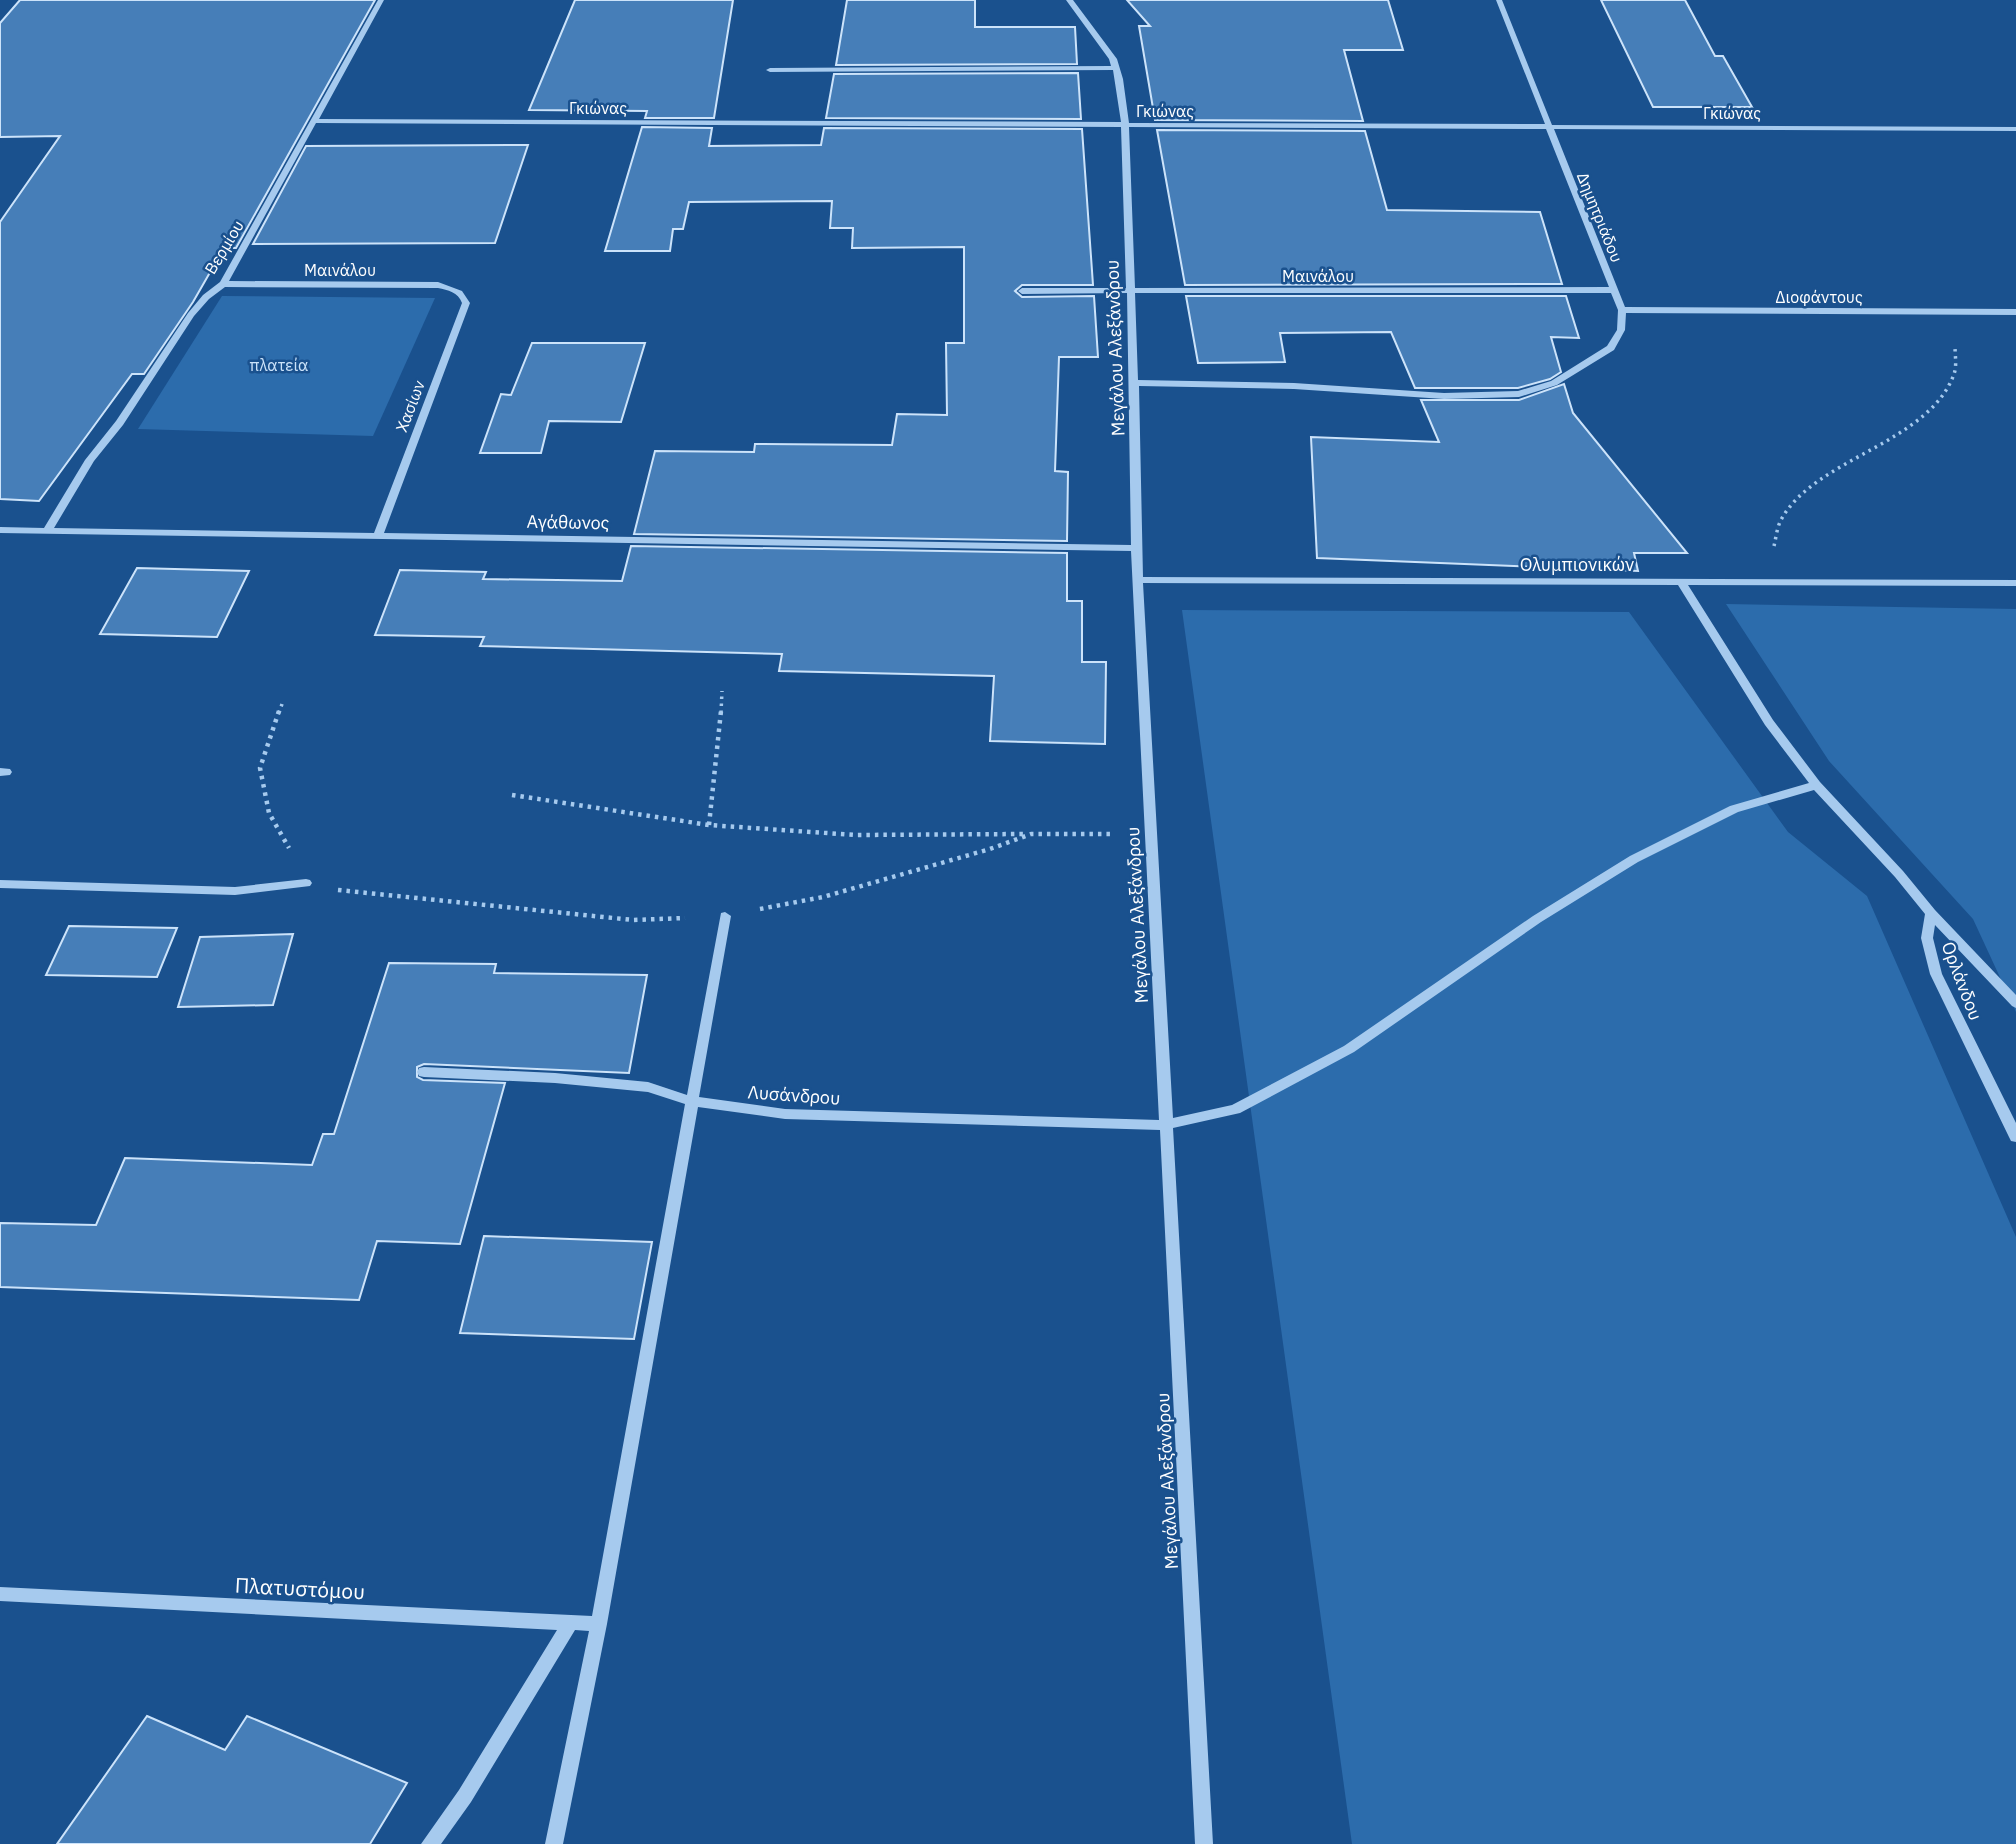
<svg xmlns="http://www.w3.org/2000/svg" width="2016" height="1844" viewBox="0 0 2016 1844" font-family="'IBM Plex Sans',sans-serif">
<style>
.green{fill:#2c6cac}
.building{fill:#467eb8;stroke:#cce3fa;stroke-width:2}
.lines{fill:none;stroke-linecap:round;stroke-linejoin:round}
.path-far1{stroke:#a6caee;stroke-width:3.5;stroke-dasharray:2.5 4.5;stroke-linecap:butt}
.path{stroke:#a6caee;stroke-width:4.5;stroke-dasharray:3.5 5;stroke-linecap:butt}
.minor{fill:#a6caee;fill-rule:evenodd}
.labels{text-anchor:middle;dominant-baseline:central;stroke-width:5;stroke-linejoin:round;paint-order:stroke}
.far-street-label{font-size:16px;fill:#fff;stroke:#1a518e}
.far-park-label{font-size:16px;fill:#cce3fa;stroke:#1a518e}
.street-label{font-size:18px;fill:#fff;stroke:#1a518e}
.near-street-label{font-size:21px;fill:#fff;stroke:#1a518e}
</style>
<rect width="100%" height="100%" fill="#1a518e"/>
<g class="green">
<path d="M222,296H223L435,298L373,436L138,429Z"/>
<path d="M1726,604L2016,609V1012L1973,919L1829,761Z"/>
<path d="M1182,610L1629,612L1788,832L1867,896L2016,1237V1844H1352Z"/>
</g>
<g class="building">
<path d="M20,0H375L236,248H224L193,302L144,374H132L39,501L0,499V222L60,136L0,137V23Z"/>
<path d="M575,0H733L714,118H645L647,111L529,110Z"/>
<path d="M847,0H975V27H1075L1077,64L836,65Z"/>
<path d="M1127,0H1388L1403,50H1344L1363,121L1155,120L1139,26H1150Z"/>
<path d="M1601,0H1685L1715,56H1723L1752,107H1653Z"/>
<path d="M1078,73L1081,119L826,118L834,74Z"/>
<path d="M642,127L712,128L709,146L821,145L824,128L1082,129L1093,285H1022L1015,291L1022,297L1094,296L1098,357H1059L1055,471L1068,472L1067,541L634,534L655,451L754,452L755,444L892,445L897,414L947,415L946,343H964V247L852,248L853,228H830L832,201L689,202L683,229H673L670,251H605Z"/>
<path d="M1157,130L1365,131L1387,210L1540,212L1562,284L1185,285Z"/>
<path d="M528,145L495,243L253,244L306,146Z"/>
<path d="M1186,296H1566L1579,338L1551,337L1561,372L1550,379L1518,388H1415L1391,332L1280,333L1285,362L1198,363Z"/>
<path d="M532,343H645L621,422L549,421L541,453H480L501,394L511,395Z"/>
<path d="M1564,384L1573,413L1687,553H1634L1638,571L1317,558L1311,437L1439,442L1421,400H1519Z"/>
<path d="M631,546L1067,553V601H1082V662H1106L1105,744L990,741L994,676L779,671L782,654L480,646L484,637L375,635L400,570L486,572L483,579L622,581Z"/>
<path d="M137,568L249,571L217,637L100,634Z"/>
<path d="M69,926L177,928L157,977L46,975Z"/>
<path d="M293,934L273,1005L178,1007L200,937Z"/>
<path d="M389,963L496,964L494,973L647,975L629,1073L424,1064L417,1067V1077L423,1080L505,1083L460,1244L377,1241L359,1300L0,1287V1223L96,1225L125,1158L312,1165L323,1134H334Z"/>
<path d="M484,1236L652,1242L634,1339L460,1333Z"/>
<path d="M147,1716L225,1750L247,1716L407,1783L370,1844H57Z"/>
</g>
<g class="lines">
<g class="path-far1">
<path d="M1774,546C1776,538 1777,527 1781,520C1814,458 1929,444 1954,374C1957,366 1955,355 1955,347"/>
<path d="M279,713L282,704"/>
<path d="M721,713L722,691"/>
</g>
<g class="path">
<path d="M279,711L260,768L269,813L289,848"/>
<path d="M512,795L709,825L855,835L1027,834"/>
<path d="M709,825L721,711"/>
<path d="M338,890L633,920L685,918"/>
<path d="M760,909L823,897L990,849L1031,834H1111"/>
</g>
<g class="minor">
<path d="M378,0H384L319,119L1121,122L1113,70L770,72L766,70L770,68L1111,66L1109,59L1066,0H1073L1117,59L1123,79L1129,123L1545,124L1496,0H1502L1552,125L2016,127V131L1554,129L1625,307L2016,309V315L1626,313L1625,330L1614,350L1557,385L1519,397L1444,399L1294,389L1139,386L1143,577L2016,580V586L1688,585L1773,720L1820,782L1903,871L1935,910L2016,995V1008L2012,1006L1935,925L1933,938L1942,974L2016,1123V1142L2011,1141L2009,1137L1930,974L1921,938L1925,914L1895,877L1814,790L1738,812L1638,862L1541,922L1354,1052L1240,1113L1173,1128L1213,1844H1195L1160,1130L785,1119L698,1107L607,1624L563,1844H545L589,1631L575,1630L471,1802L441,1844H421L459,1790L557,1630L0,1601V1587L592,1616L685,1104L648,1092L555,1083L424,1077L419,1076L417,1072L419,1068L424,1067L555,1073L648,1082L687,1095L721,913L725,912L731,916L699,1097L785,1109L1159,1120L1131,551L0,533V527L44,528L85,460L116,421L188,313L203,295L220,282ZM316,123L1121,127L1126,288H1022L1018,291L1022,294L1127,293L1131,545L384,533L470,303L462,291L438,282L229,281ZM1129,127L1546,129L1609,287L1135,288ZM225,287L438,288C448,290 458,292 462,303L374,533L54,528L94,461L123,425L194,316L209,299ZM1135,293H1611L1618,310L1617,330L1607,346L1551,381L1518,391L1444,393L1294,383L1138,380ZM1143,583L1678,585L1765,725L1809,783L1730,806L1630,856L1533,916L1344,1046L1232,1105L1173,1118Z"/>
<path d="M0,768L10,769L12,772L10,775L0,776Z"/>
<path d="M306,879L310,880L312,883L310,886L235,895L0,888V880L235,887Z"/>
</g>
</g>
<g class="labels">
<g class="far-street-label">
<text x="598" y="108">Γκιώνας</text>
<text x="1165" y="111">Γκιώνας</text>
<text x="1732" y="113">Γκιώνας</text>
<text transform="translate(1600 217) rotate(68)">Δημητριάδου</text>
<text transform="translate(224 247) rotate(-59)">Βερμίου</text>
<text x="340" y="270">Μαινάλου</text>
<text x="1318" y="276">Μαινάλου</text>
<text x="1819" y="297">Διοφάντους</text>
<text transform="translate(410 406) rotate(-69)">Χασίων</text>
</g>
<g class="far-park-label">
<text x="279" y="365">πλατεία</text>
</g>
<g class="street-label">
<text transform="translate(1115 348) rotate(-92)">Μεγάλου Αλεξάνδρου</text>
<text transform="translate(568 522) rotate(1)">Αγάθωνος</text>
<text x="1577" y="564">Ολυμπιονικών</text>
<text transform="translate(1137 915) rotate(-93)">Μεγάλου Αλεξάνδρου</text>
<text transform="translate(1962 981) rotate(69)">Ορλάνδου</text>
<text transform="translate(794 1095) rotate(4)">Λυσάνδρου</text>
<text transform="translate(1167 1481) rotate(-93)">Μεγάλου Αλεξάνδρου</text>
</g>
<g class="near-street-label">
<text transform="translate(300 1588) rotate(3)">Πλατυστόμου</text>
</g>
</g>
</svg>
